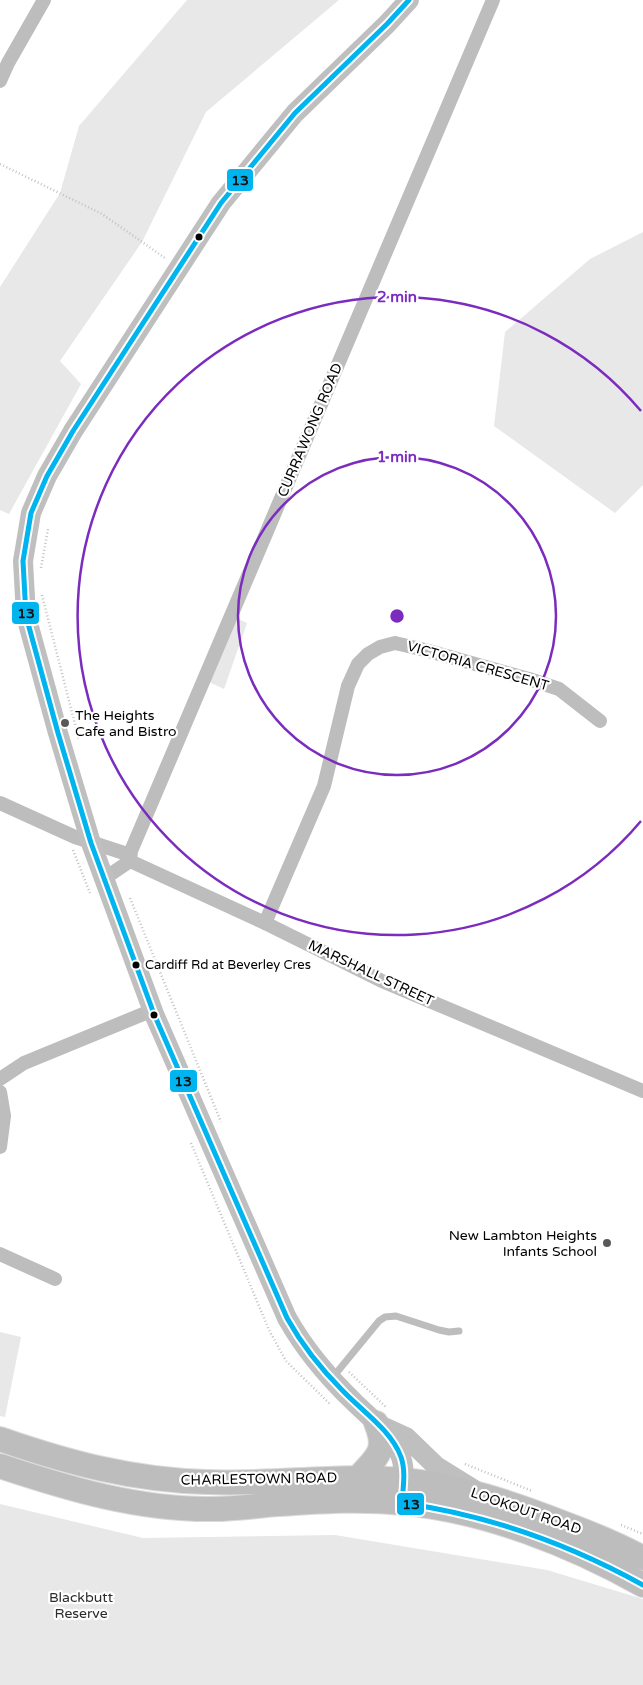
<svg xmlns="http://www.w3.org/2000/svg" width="643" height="1685" viewBox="0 0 643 1685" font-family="'Varela Round',sans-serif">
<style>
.green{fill:#e8e8e8}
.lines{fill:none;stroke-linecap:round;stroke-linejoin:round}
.trunk-casing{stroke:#dbdbdb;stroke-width:26}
.path{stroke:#c2c2c2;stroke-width:2.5;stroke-dasharray:1 2.5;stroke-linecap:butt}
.service{stroke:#bdbdbd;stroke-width:7}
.minor{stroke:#bdbdbd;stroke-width:14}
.secondary{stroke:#bfbfbf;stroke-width:20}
.trunk{stroke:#bdbdbd;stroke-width:24}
.bus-1-casing{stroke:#fff;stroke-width:9}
.bus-1{stroke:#00b5ef;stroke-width:5}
.ring{fill:none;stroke:#7b2cbf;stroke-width:2.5}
.bus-dot{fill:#000;stroke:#fff;stroke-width:2}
.poi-dot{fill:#595959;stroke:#fff;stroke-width:2}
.labels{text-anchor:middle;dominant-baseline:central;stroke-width:4.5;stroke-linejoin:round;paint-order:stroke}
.bus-label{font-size:13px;fill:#000;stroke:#fff;text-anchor:start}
.street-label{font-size:14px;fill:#000;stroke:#fff}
.poi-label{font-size:14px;fill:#000;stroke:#fff;text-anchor:start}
.park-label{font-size:14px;fill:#2c2c2c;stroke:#fff}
.centre{fill:#7b2cbf;stroke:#fff;stroke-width:2.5}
.ring-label{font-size:15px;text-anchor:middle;font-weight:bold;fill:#7b2cbf;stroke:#fff;stroke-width:4.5;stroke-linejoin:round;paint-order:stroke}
.line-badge{stroke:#fff;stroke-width:2}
.pale-badge-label{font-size:14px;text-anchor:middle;font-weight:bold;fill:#111}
</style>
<rect width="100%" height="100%" fill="#fff"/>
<g class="green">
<path d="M187,0H339L206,112L142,242L60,361L81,384L9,514L0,510V287L60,193L79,126Z"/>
<path d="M643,232V485L615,513L494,426L505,332L590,259Z"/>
<path d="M234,617L247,623L224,689L207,681Z"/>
<path d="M0,1332L21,1337L5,1417L0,1416Z"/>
<path d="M0,1504L143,1538L335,1535L547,1570L643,1599V1685H0Z"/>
</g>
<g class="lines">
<g class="trunk-casing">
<g id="trunk">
<path d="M0,1439C69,1463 133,1480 206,1482C272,1485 337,1474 403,1480C458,1485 512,1503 563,1523C590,1533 617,1544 643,1558"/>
<path d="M0,1466C69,1489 139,1510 213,1509C231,1509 249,1507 266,1505C311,1502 357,1498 402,1503C484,1510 572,1545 643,1585"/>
<path d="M359,1477C376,1457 388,1452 376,1423"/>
</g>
</g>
<g class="path">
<path d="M0,164L102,214L165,258"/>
<path d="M41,568L48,529"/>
<path d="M42,595L79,740"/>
<path d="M73,850L90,893"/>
<path d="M130,898L221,1122"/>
<path d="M191,1143L269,1330L286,1361L330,1404"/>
<path d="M349,1372L387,1408"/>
<path d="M465,1464L532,1491"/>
<path d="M621,1525L643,1534"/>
</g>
<path class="service" d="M333,1377L379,1321L385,1317L396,1316L439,1330L449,1332L459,1331"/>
<g class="minor">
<path d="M0,81L8,63L44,0"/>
<path d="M0,803L75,837L124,853L130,861L265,923L382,981L643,1091"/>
<path d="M105,878L130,861L131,851L493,0"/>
<path d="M265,923L324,786L348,686L358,664L368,654L380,647L395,643L425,650L529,679L559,689L600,721"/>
<path d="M0,1079L24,1063L153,1010"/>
<path d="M0,1092L4,1116L0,1147"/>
<path d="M0,1254L55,1279"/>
</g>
<g class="secondary">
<path d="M384,1427L406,1437L436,1466L473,1489"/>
<path d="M403,1496C404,1483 405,1469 401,1457C393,1434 371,1419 354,1402C328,1377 305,1350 287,1318L154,1014L91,843L58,733L26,616L23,561L31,513L47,476L73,431L221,203L295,113L387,24L409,0"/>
</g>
<use href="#trunk" class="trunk"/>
<g class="bus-1-casing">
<path id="bus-1" d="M409,0L387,24L295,113L221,203L73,431L47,476L31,513L23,561L26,616L58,733L91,843L154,1014L287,1318C302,1345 321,1369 343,1391C362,1411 391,1430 401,1457C406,1471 403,1488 402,1503C488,1515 567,1543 643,1585"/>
</g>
<use href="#bus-1" class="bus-1"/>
</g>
<g class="ring">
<circle cx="397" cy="616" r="159"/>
<path d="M641 821A319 319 0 1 1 641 411"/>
</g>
<g class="bus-dot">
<circle cx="199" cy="237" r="4.5"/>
<circle cx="136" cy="965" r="4.5"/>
<circle cx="154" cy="1015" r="4.5"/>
</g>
<g class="poi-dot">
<circle cx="65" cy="723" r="5"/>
<circle cx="607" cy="1243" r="5"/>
</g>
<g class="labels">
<g class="bus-label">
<text x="145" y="965">Cardiff Rd at Beverley Cres</text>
</g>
<g class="street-label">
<text transform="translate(310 430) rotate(-67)">CURRAWONG ROAD</text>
<text transform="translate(478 666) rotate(16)">VICTORIA CRESCENT</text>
<text transform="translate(371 973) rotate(25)">MARSHALL STREET</text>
<text transform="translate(259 1479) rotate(-1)">CHARLESTOWN ROAD</text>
<text transform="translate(526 1511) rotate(19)">LOOKOUT ROAD</text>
</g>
<g class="poi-label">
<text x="75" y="715">The Heights<tspan x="75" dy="16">Cafe and Bistro</tspan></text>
<text x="597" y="1235" text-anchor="end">New Lambton Heights<tspan x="597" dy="16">Infants School</tspan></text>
</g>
<g class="park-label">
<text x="81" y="1597">Blackbutt<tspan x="81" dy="16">Reserve</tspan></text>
</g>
</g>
<circle cx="397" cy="616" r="8" class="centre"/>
<g class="ring-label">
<text x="397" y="302">2 min</text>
<text x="397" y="462">1 min</text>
</g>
<g class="line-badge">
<rect x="226" y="168" width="28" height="24" rx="5" fill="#00b5ef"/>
<rect x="11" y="601" width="29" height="24" rx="5" fill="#00b5ef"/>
<rect x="169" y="1069" width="29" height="24" rx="5" fill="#00b5ef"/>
<rect x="396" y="1492" width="29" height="24" rx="5" fill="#00b5ef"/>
</g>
<g class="pale-badge-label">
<text x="240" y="185">13</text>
<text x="26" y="618">13</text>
<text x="183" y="1086">13</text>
<text x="411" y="1509">13</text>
</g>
</svg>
